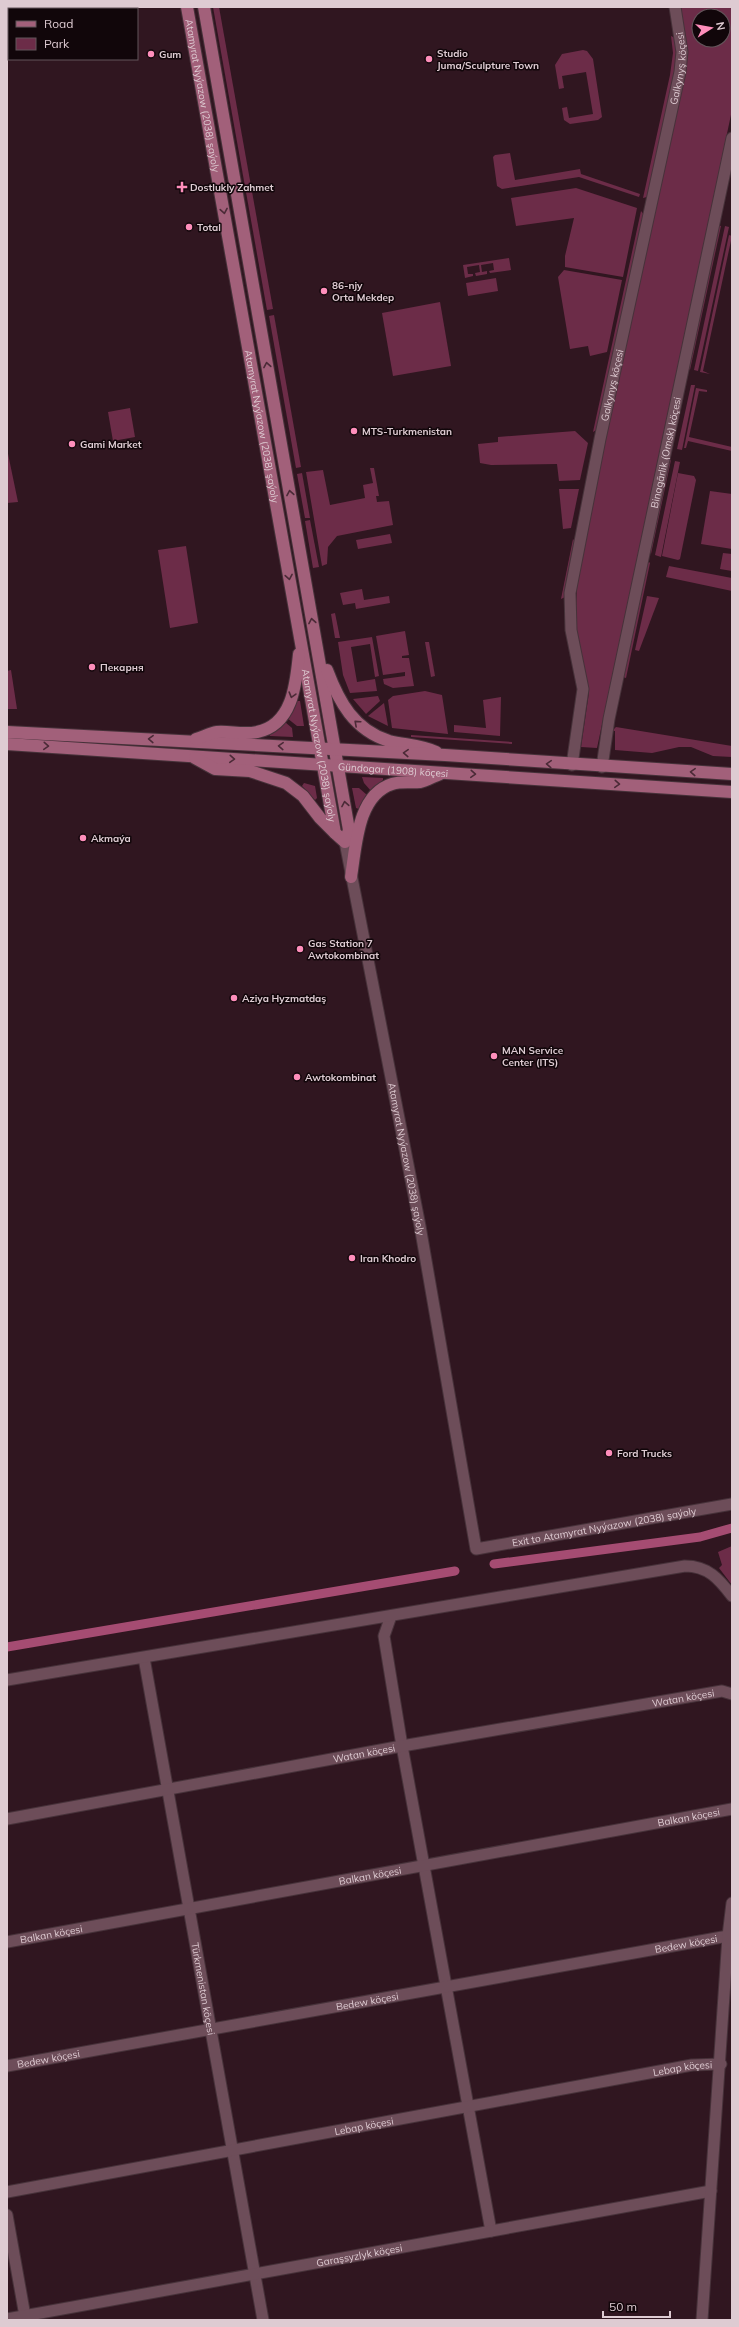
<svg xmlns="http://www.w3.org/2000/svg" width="739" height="2327" viewBox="0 0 739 2327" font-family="Mulish,sans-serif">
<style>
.green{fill:#6c2c48;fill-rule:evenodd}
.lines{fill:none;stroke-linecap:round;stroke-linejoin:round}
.canal{stroke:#a54c72;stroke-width:9}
.minor-casing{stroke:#47323a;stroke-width:13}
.major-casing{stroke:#47323a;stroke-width:14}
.minor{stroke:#6d4d59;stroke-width:11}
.major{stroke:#a2607a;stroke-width:12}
.oneway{stroke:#4b2a37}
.poi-dot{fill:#fe8ebb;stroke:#11060a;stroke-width:1.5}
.labels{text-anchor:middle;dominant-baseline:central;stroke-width:3;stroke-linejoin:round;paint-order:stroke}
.poi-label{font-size:10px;font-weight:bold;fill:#decbd2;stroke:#11060a;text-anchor:start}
.street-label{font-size:10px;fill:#decbd2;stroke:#11060a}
</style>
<rect width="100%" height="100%" fill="#301620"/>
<g class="green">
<path d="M213,7H219L273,309L267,310Z"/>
<path d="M680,7H732V110L597,748L581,747L589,692L575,625L577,586L604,445L684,78ZM699,16H723V40H699Z"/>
<path d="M671,36L675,38L676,53L674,76L647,197L643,198L670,75L673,53Z"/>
<path d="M583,50L587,51L593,59L602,117L598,120L570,124L564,120L562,108L567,107L569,118L593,114L586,72L562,76L564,88L559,89L555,65L562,54Z"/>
<path d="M510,153L515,180L580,169L581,174L640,194L639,197L579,177L502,189L497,186L493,157L495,155Z"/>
<path d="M576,188L637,208L623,277L565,267V256L574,218L516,226L511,198Z"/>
<path d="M641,211L644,215L598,429L593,432Z"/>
<path d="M718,225L721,226L690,370L688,367Z"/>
<path d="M725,226L729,227L698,371L694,370Z"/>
<path d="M729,235L732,236L703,371L710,374L700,372Z"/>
<path d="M509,258L511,270L490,273L489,271L494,270L493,263L481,265L482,272L487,271V274L476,276L475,273L480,272L479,265L467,267L468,274H473V276L465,278L463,265Z"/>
<path d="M564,270L622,280L607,352L590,356L588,346L570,349L558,277Z"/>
<path d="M496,278L498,291L468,296L466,283Z"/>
<path d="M440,302L451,366L393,376L382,313Z"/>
<path d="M274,315L301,467L296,468L269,316Z"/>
<path d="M691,385H695L682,450L677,449Z"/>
<path d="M696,388L707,390V392L699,391L689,437L732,447V451L688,441L686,448H684Z"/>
<path d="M130,408L135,437L113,441L108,412Z"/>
<path d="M575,431L588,443L580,480L559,481L557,464L491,465L480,463L478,444L498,442V437Z"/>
<path d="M7,449L18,502L7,503Z"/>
<path d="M671,460L651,554L650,552L669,461Z"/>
<path d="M675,461L680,462L661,557L655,555Z"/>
<path d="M370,468H374L379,496H376L377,502L389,501L393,525L337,536L328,547L327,564L322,566L306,472L323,470L330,505L365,498L363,485L373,483Z"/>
<path d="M302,473L310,518H305L297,474Z"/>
<path d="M678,473L694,476L696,480L680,559L678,560L662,556Z"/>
<path d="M559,489H579L571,528L563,529Z"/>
<path d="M710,491L732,494V549L701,544Z"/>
<path d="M310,520L319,567L313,568L305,521Z"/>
<path d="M390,534L392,543L358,549L356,540Z"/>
<path d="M573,539L575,542L565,597L561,599Z"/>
<path d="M186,546L198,623L170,628L158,550Z"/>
<path d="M723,553L732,554V571L720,569Z"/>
<path d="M649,562L650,563L626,678L623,677L647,564Z"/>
<path d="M669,566L732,578V591L666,577Z"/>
<path d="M362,589L364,600L389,596L390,603L356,609L355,603L343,605L340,593Z"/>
<path d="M647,596L659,598L639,651L635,650Z"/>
<path d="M335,613L340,638H335L331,614Z"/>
<path d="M405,631L409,655L402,656V658H409L414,686L393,688L384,684L383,679L405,676V672L383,675L376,636Z"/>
<path d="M372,637L379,676L375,677L370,644L351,647L357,682L375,679L377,691L350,693L343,675L338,642Z"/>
<path d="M425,642H429L435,676L431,677Z"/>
<path d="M11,670L17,709H7V671Z"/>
<path d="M425,691L442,695L448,734L392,728L388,700L393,696Z"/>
<path d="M378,696L380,701L366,714L353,699Z"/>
<path d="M501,697L500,736L454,732V725L486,728L483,700Z"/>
<path d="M296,701H300L304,726H297L287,718Z"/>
<path d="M384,703L388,726L368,716Z"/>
<path d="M285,722L292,728L293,737L270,736L269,734Z"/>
<path d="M616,727L732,746V757L713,756L691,747H679L652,753L615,750V731H612Z"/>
<path d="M411,735L512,742V744L411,737Z"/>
<path d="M362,777L383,778V780L371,791L364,783Z"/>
<path d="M304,783L315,786L317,798L315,800L302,786Z"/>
<path d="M352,788H359L367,795L359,809L356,808Z"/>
<path d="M732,1546V1585L719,1568L722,1565L718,1552Z"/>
</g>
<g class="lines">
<g class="canal">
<path d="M494,1564L700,1537L732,1528"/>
<path d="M7,1647L455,1571"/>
</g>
<g class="minor-casing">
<g id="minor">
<path id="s1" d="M572,765L583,689L571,630L570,593L600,439L680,72L682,52L675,7"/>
<path id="s2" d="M602,767L609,719L732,138"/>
<path id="s3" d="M345,842L420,1226L476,1549L732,1504"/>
<path d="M391,1616L384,1636L402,1746L491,2231"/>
<path id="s4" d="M144,1658L263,2320"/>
<path d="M7,1680L685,1566C708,1566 719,1579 732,1596"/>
<path id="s5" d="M7,1819L402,1746L722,1691L732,1694"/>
<path id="s6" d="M7,1942L732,1809"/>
<path id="s7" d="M7,2066L728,1936"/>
<path id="s8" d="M7,2192L692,2065L721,2064"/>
<path d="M7,2215L25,2316"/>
<path id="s9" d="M7,2319L711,2191"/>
<path d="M702,2320L728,1936L732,1903"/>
</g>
</g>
<g class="major-casing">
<g id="major">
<path id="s10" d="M187,7L335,833L345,842L349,830L204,7"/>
<path d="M327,670C339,702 354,730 389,741C405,745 421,745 436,752"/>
<path d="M7,732L445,755L732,774"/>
<path d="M196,739C203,737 210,733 217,732C230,731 244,735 257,732C293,725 296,683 299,654"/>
<path id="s11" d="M7,744L732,792"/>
<path d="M195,758L215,769L250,771L286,783L303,796L320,818L335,833"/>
<path d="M351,877C356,847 357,795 392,784C401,781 411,783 420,782C426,781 434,776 440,774"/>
</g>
</g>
<use href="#minor" class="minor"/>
<use href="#major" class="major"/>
</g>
<defs><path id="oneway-chevron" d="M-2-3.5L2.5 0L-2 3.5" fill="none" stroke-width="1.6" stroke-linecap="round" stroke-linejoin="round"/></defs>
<g class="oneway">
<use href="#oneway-chevron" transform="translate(224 211) rotate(80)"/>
<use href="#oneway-chevron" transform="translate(267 365) rotate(-100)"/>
<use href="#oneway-chevron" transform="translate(290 493) rotate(-100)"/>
<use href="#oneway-chevron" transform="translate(289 577) rotate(80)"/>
<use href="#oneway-chevron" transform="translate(312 621) rotate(-100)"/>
<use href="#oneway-chevron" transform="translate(292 695) rotate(106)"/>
<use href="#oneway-chevron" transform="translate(357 723) rotate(-138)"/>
<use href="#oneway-chevron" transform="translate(151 739) rotate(-178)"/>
<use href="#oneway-chevron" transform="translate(46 746) rotate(4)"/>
<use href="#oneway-chevron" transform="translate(281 746) rotate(-177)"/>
<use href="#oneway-chevron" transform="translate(406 753) rotate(-177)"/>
<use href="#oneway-chevron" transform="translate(232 759) rotate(4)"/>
<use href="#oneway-chevron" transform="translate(549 764) rotate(-176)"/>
<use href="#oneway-chevron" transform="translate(693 772) rotate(-177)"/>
<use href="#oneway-chevron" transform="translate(473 774) rotate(4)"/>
<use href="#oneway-chevron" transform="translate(617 784) rotate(4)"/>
<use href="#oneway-chevron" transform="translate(345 804) rotate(-100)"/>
</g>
<g class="poi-dot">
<circle cx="151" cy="54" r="4"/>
<circle cx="429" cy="59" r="4"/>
<path d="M180 181h4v4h4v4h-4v4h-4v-4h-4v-4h4z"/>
<circle cx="189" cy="227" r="4"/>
<circle cx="324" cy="291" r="4"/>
<circle cx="354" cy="431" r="4"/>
<circle cx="72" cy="444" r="4"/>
<circle cx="92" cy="667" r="4"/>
<circle cx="83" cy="838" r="4"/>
<circle cx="300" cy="949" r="4"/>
<circle cx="234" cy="998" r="4"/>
<circle cx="494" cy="1056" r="4"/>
<circle cx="297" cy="1077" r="4"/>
<circle cx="352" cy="1258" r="4"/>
<circle cx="609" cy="1453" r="4"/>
</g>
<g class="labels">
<g class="poi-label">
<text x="437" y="53">Studio<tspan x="437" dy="12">Juma/Sculpture Town</tspan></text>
<text x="159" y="54">Gum</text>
<text x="190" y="187">Dostlukly Zahmet</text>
<text x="197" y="227">Total</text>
<text x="332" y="285">86-njy<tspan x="332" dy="12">Orta Mekdep</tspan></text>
<text x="362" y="431">MTS-Turkmenistan</text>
<text x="80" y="444">Gami Market</text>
<text x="100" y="667">Пекарня</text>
<text x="91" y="838">Аkmaýa</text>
<text x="308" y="943">Gas Station 7<tspan x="308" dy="12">Awtokombinat</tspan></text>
<text x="242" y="998">Aziya Hyzmatdaş</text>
<text x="502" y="1050">MAN Service<tspan x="502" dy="12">Center (ITS)</tspan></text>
<text x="305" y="1077">Awtokombinat</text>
<text x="360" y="1258">Iran Khodro</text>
<text x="617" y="1453">Ford Trucks</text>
</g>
<g class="street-label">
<text stroke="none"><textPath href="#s1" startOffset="710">Galkynyş köçesi</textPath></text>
<text stroke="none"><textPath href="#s10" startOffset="90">Atamyrat Nyýazow (2038) şaýoly</textPath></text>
<text stroke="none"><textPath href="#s1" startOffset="386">Galkynyş köçesi</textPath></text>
<text stroke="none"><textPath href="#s10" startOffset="426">Atamyrat Nyýazow (2038) şaýoly</textPath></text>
<text stroke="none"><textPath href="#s2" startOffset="321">Binagärlik (Omsk) köçesi</textPath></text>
<text stroke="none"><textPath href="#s10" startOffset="750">Atamyrat Nyýazow (2038) şaýoly</textPath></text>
<text stroke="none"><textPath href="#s11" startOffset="387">Gündogar (1908) köçesi</textPath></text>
<text stroke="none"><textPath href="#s3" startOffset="323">Atamyrat Nyýazow (2038) şaýoly</textPath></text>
<text stroke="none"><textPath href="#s3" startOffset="849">Exit to Atamyrat Nyýazow (2038) şaýoly</textPath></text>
<text stroke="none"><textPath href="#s5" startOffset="687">Watan köçesi</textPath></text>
<text stroke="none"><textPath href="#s5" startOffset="363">Watan köçesi</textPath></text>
<text stroke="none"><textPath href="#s6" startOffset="693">Balkan köçesi</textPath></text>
<text stroke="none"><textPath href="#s6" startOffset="369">Balkan köçesi</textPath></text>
<text stroke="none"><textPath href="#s6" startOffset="45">Balkan köçesi</textPath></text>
<text stroke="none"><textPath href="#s7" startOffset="690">Bedew köçesi</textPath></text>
<text stroke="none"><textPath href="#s4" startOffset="336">Türkmenistan köçesi</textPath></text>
<text stroke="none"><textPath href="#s7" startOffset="366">Bedew köçesi</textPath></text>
<text stroke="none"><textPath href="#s7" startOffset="42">Bedew köçesi</textPath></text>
<text stroke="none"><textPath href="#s8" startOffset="687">Lebap köçesi</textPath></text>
<text stroke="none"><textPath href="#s8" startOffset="363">Lebap köçesi</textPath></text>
<text stroke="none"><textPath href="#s9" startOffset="358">Garaşsyzlyk köçesi</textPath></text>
</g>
</g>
<rect width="739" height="2327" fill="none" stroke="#decbd2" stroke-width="16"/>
<rect x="8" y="8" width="130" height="52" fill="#11060a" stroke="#63555a"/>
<rect x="16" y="21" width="20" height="6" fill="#a2607a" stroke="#63555a"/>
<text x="44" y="28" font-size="12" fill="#decbd2">Road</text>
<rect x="16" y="38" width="20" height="12" fill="#6c2c48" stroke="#63555a"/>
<text x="44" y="48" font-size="12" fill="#decbd2">Park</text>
<g transform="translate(711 28) rotate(79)"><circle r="19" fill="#11060a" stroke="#63555a"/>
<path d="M0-3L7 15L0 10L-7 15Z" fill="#fe8ebb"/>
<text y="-6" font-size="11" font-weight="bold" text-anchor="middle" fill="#decbd2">N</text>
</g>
<path d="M603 2311v6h67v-6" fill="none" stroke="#decbd2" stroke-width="2"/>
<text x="609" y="2311" font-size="12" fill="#decbd2" stroke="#11060a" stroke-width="3" paint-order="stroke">50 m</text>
</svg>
